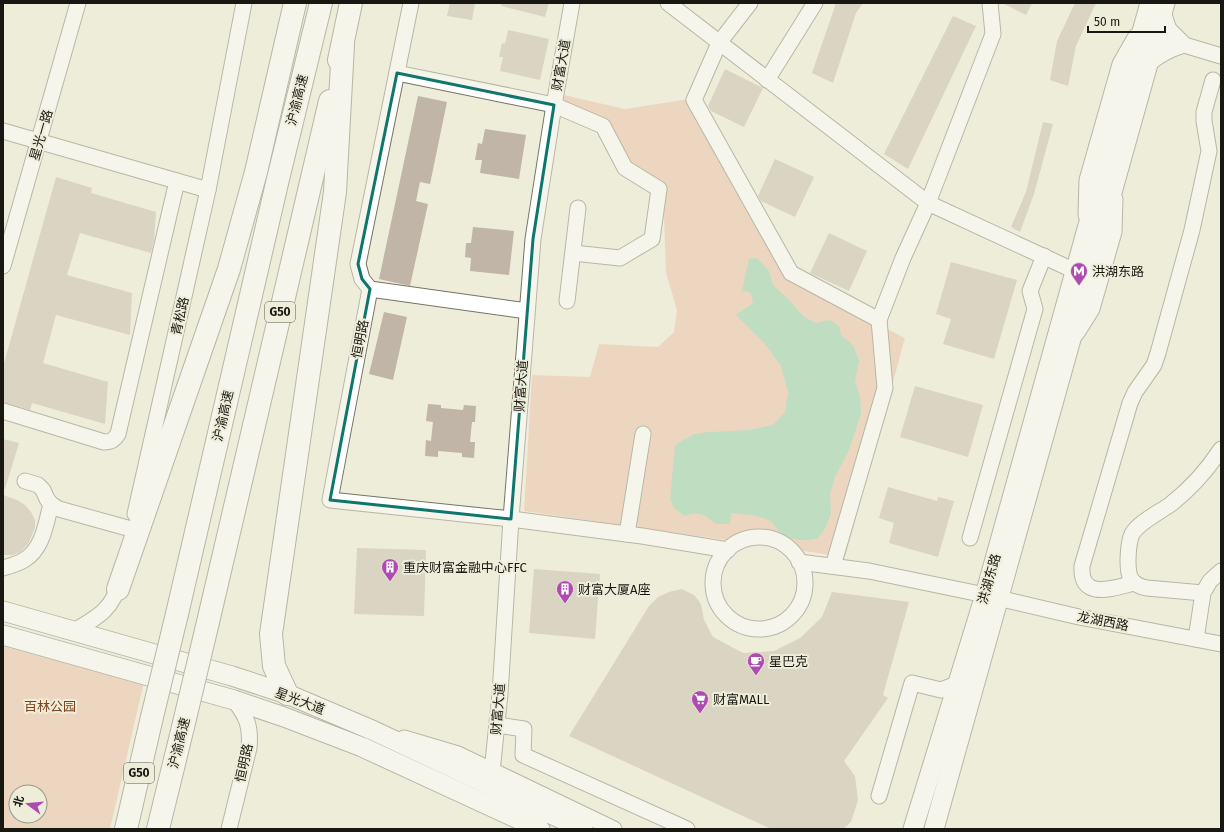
<svg xmlns="http://www.w3.org/2000/svg" width="1224" height="832" viewBox="0 0 1224 832" font-family="'Fira Sans','Noto Sans SC',sans-serif">
<style>
.green{fill:#ecbba1;fill-rule:evenodd}
.water{fill:#83caa2}
.building{fill:#c0b5a6}
.lines{fill:none;stroke-linecap:round;stroke-linejoin:round}
.minor-casing{stroke:#757464;stroke-width:17}
.major-casing{stroke:#757464;stroke-width:21}
.highway-casing{stroke:#757464;stroke-width:24}
.minor{stroke:#fff;stroke-width:15}
.major{stroke:#fff;stroke-width:19}
.highway{stroke:#fff;stroke-width:22}
.highway-bridge-casing{stroke:#757464;stroke-width:24;stroke-linecap:butt}
.highway-bridge{stroke:#fff;stroke-width:22}
.marked{fill:none;stroke:#0f766e;stroke-width:3;stroke-linejoin:round}
.labels{text-anchor:middle;dominant-baseline:central;stroke-width:4;stroke-linejoin:round;paint-order:stroke}
.shield{fill:#eeedda;stroke:#58574d;stroke-width:1}
.shield-label{font-size:12px;font-weight:bold;fill:#181711}
.street-label{font-size:13px;fill:#181711;stroke:#eeedda}
.poi-label{font-size:13px;fill:#181711;stroke:#eeedda;text-anchor:start}
.park-label{font-size:13px;fill:#7e411c;stroke:#eeedda}
</style>
<rect width="100%" height="100%" fill="#eeedda"/>
<g class="green">
<path d="M564,95L625,109L689,99L787,277L905,338L845,557L524,511L532,375L590,377L599,344L658,347L674,332L677,310L666,273L663,187L627,165L604,123L562,105Z"/>
<path d="M3,643L144,682L110,829H3ZM16,792H40V816H16Z"/>
</g>
<path class="water" d="M757,258L769,271L773,285L787,298L804,317L816,323L830,320L839,326L841,335L853,345L859,360L855,382L860,396L861,414L849,450L835,477L830,494L831,513L826,527L818,538C803,542 792,541 779,531C775,528 773,522 768,520C758,515 742,514 731,513L730,524H715C704,513 699,512 684,516L674,508L670,499L675,446L683,440L695,434L709,432L749,430L773,425L785,412L788,392L781,366L765,344L736,315L753,303L751,293L742,291L749,259Z"/>
<g class="building">
<path d="M450,3H475L472,20L447,16Z"/>
<path d="M502,3H549L545,17L501,6Z"/>
<path d="M836,3H863L856,13L833,83L812,73Z"/>
<path d="M1002,3H1032L1026,15Z"/>
<path d="M1075,3H1096L1076,46L1068,86L1050,80L1057,41Z"/>
<path d="M953,16L976,26L908,169L884,154Z"/>
<path d="M508,30L549,39L540,80L500,71L503,57H499L502,43L505,44Z"/>
<path d="M725,69L763,88L744,127L711,111L708,106Z"/>
<path d="M418,96L447,102L430,184L420,182L416,201L428,204L410,286L379,279Z"/>
<path d="M1043,122L1053,124L1034,194L1020,232L1011,227L1026,192Z"/>
<path d="M485,129L526,135L519,179L480,173L482,160H475L478,143L482,144Z"/>
<path d="M775,159L814,177L795,217L761,201L758,196Z"/>
<path d="M56,177L92,188L91,193L156,212L154,240L151,253L80,233L67,275L132,293L130,335L56,315L43,363L108,382L105,424L32,403L30,410L3,402V367Z"/>
<path d="M473,227L514,231L509,275L470,271L471,258L465,257L466,243H471Z"/>
<path d="M829,233L867,251L849,291L810,273Z"/>
<path d="M951,262L1017,280L994,359L943,344L951,319L936,314Z"/>
<path d="M384,312L407,317L393,380L369,374Z"/>
<path d="M915,386L983,405L968,457L900,437Z"/>
<path d="M428,404L441,405V408L463,410L464,405L476,406L475,422H472L470,442H475L474,458L462,457V453L438,451V457L425,456L426,440L431,441L433,422L426,421Z"/>
<path d="M3,439L19,443L5,489H3Z"/>
<path d="M888,487L937,501L938,497L954,501L938,557L889,543L894,523L879,518Z"/>
<path d="M3,495L17,500L25,505L31,512L35,520V528L28,544L20,552L13,555H3Z"/>
<path d="M357,548L426,550L424,616L354,614Z"/>
<path d="M534,569L600,574L595,639L529,633Z"/>
<path d="M682,589L694,595L701,604L704,620L713,637L743,653L774,651L800,638L822,617L832,592L909,602L883,695L888,698L844,761L855,776L858,800L851,822L843,829H771L569,736L649,606L658,597L669,592Z"/>
</g>
<g class="lines">
<g class="minor-casing">
<g id="minor">
<path d="M411,3L358,264L362,279L370,289L330,500L511,519L642,536L728,550"/>
<path d="M668,3L928,203L1075,271"/>
<path d="M750,3L719,43L694,100L791,273L879,320"/>
<path d="M1181,44L1221,56"/>
<path d="M397,73L554,105L603,126L625,168L659,189L652,239L620,258L573,253"/>
<path d="M767,80L815,3"/>
<path d="M3,131L208,190"/>
<path d="M1086,215L1087,180L1120,64L1136,36"/>
<path d="M3,266L78,3"/>
<path d="M370,289L527,311"/>
<path d="M567,301L578,208"/>
<path d="M1077,333L1092,309L1114,232L1115,199"/>
<path d="M3,411L104,442C111,442 114,440 118,434L177,181"/>
<path d="M25,481L38,485L43,490L47,499L51,504L59,509L131,529"/>
<path d="M135,514L208,190L244,3"/>
<path d="M627,534L643,434"/>
<circle cx="759" cy="583" r="46"/>
<path d="M970,538L1035,309L1030,291L1044,256"/>
<path d="M799,562L869,571L985,595L1079,617L1221,644"/>
<path d="M833,566L885,388L879,320L903,258L928,203L993,34L990,3"/>
<path d="M3,568C10,566 18,564 24,560C43,549 46,523 51,504"/>
<path d="M1134,583C1113,588 1080,601 1082,566L1130,403L1135,392L1154,365L1158,353L1192,230L1209,151L1204,121V112L1213,80"/>
<path d="M1203,593L1147,588C1141,587 1135,585 1131,579C1126,570 1128,543 1132,534C1139,522 1160,512 1171,504C1190,489 1208,469 1221,449"/>
<path d="M74,631C98,617 113,609 120,581"/>
<path d="M1196,639L1203,593L1210,581L1221,571"/>
<path d="M498,725L524,729L523,755L687,829"/>
<path d="M404,738L458,754L614,829"/>
<path d="M492,772L500,694L511,519L533,239L554,105L572,3"/>
<path d="M879,796L912,683L941,690L959,683"/>
<path d="M229,829L249,748C251,726 247,717 234,700"/>
</g>
</g>
<g class="major-casing">
<g id="major">
<path d="M1149,61C1159,53 1168,48 1181,44L1167,30L1162,15"/>
<path d="M3,611L232,676L287,694L372,730L583,829"/>
<path d="M3,635L234,700L284,717L362,747L540,829"/>
<path d="M913,829L985,595L1150,3"/>
<path d="M934,829L1165,3"/>
</g>
</g>
<g class="highway-casing">
<g id="highway">
<path d="M339,60L351,3"/>
<path d="M118,589L229,269L256,172L295,3"/>
<path d="M177,614L278,179L321,3"/>
<path d="M208,622L330,101"/>
<path d="M287,694L274,666L271,634L335,192L343,45"/>
<path d="M126,829L152,717"/>
<path d="M158,829L183,727"/>
</g>
</g>
<use href="#minor" class="minor"/>
<use href="#major" class="major"/>
<use href="#highway" class="highway"/>
<g class="highway-bridge-casing">
<g id="highway-bridge">
<path d="M152,717L177,614"/>
<path d="M183,727L208,622"/>
</g>
</g>
<use href="#highway-bridge" class="highway-bridge"/>
</g>
<path d="M0 0H1224V832H0ZM397,73L554,105L533,239L511,519L330,500L370,289L362,279L358,264Z" fill="#eeedda" fill-opacity=".55" fill-rule="evenodd"/>
<path class="marked" d="M397,73L554,105L533,239L511,519L330,500L370,289L362,279L358,264Z"/>
<defs>
<g id="metro-pin" transform="scale(0.9)"><path d="M0 17L-7.5 6A9.5 9.5 0 1 1 7.5 6Z" fill="#ae4bb1" stroke="#eeedda"/><path d="M-5.5 5V-5H-3L0 0L3-5H5.5V5H3V-.5L0 4L-3-.5V5Z" fill="#fff"/></g>
<g id="building-pin" transform="scale(0.9)"><path d="M0 17L-7.5 6A9.5 9.5 0 1 1 7.5 6Z" fill="#ae4bb1" stroke="#eeedda"/><path d="M-4-6H4V6H1V3H-1V6H-4ZM-2.5-4.3h1.7v1.8h-1.7ZM.8-4.3h1.7v1.8H.8ZM-2.5-1h1.7V.8h-1.7ZM.8-1h1.7V.8H.8Z" fill="#fff"/></g>
<g id="cafe-pin" transform="scale(0.9)"><path d="M0 17L-7.5 6A9.5 9.5 0 1 1 7.5 6Z" fill="#ae4bb1" stroke="#eeedda"/><path d="M-5.5-4.5H6V0H3Q3 3.5 0 3.5H-2.5Q-5.5 3.5-5.5 0ZM3-3.2v2h1.7v-2ZM-6 4.5H4V6H-6Z" fill="#fff"/></g>
<g id="supermarket-pin" transform="scale(0.9)"><path d="M0 17L-7.5 6A9.5 9.5 0 1 1 7.5 6Z" fill="#ae4bb1" stroke="#eeedda"/><path d="M-6-5.5h2.5l.6 2H6L4.5 2H-2.5L-4.4-4H-6ZM-1.5 3.2a1.3 1.3 0 1 0 .1 0ZM3 3.2a1.3 1.3 0 1 0 .1 0Z" fill="#fff"/></g>
</defs>
<g fill-rule="evenodd">
<use href="#metro-pin" x="1079" y="271"/>
<use href="#building-pin" x="390" y="567"/>
<use href="#building-pin" x="565" y="589"/>
<use href="#cafe-pin" x="756" y="661"/>
<use href="#supermarket-pin" x="700" y="699"/>
</g>
<g class="labels">
<g class="shield">
<rect x="265" y="302" width="30" height="20" rx="3"/>
<rect x="124" y="763" width="30" height="20" rx="3"/>
</g>
<g class="shield-label">
<text x="280" y="312">G50</text>
<text x="139" y="773">G50</text>
</g>
<g class="street-label">
<text transform="translate(561 65) rotate(-80)">财富大道</text>
<text transform="translate(297 100) rotate(-76)">沪渝高速</text>
<text transform="translate(41 135) rotate(-74)">星光一路</text>
<text transform="translate(180 316) rotate(-77)">青松路</text>
<text transform="translate(360 339) rotate(-79)">恒明路</text>
<text transform="translate(521 386) rotate(-86)">财富大道</text>
<text transform="translate(223 416) rotate(-77)">沪渝高速</text>
<text transform="translate(989 579) rotate(-74)">洪湖东路</text>
<text transform="translate(1103 621) rotate(11)">龙湖西路</text>
<text transform="translate(300 701) rotate(21)">星光大道</text>
<text transform="translate(498 709) rotate(-85)">财富大道</text>
<text transform="translate(179 743) rotate(-76)">沪渝高速</text>
<text transform="translate(244 763) rotate(-78)">恒明路</text>
</g>
<g class="poi-label">
<text x="1092" y="271">洪湖东路</text>
<text x="403" y="567">重庆财富金融中心FFC</text>
<text x="578" y="589">财富大厦A座</text>
<text x="769" y="661">星巴克</text>
<text x="713" y="699">财富MALL</text>
</g>
<g class="park-label">
<text x="50" y="706">百林公园</text>
</g>
</g>
<rect width="1224" height="832" fill="none" stroke="#181711" stroke-width="8"/>
<g transform="translate(28 804) rotate(286)"><circle r="19" fill="#eeedda" stroke="#98978a"/>
<path d="M0-3L7 15L0 10L-7 15Z" fill="#ae4bb1"/>
<text y="-6" font-size="11" font-weight="bold" text-anchor="middle" fill="#181711">北</text>
</g>
<path d="M1088 26v6h77v-6" fill="none" stroke="#181711" stroke-width="2"/>
<text x="1094" y="26" font-size="12" fill="#181711" stroke="#eeedda" stroke-width="3" paint-order="stroke">50 m</text>
</svg>
